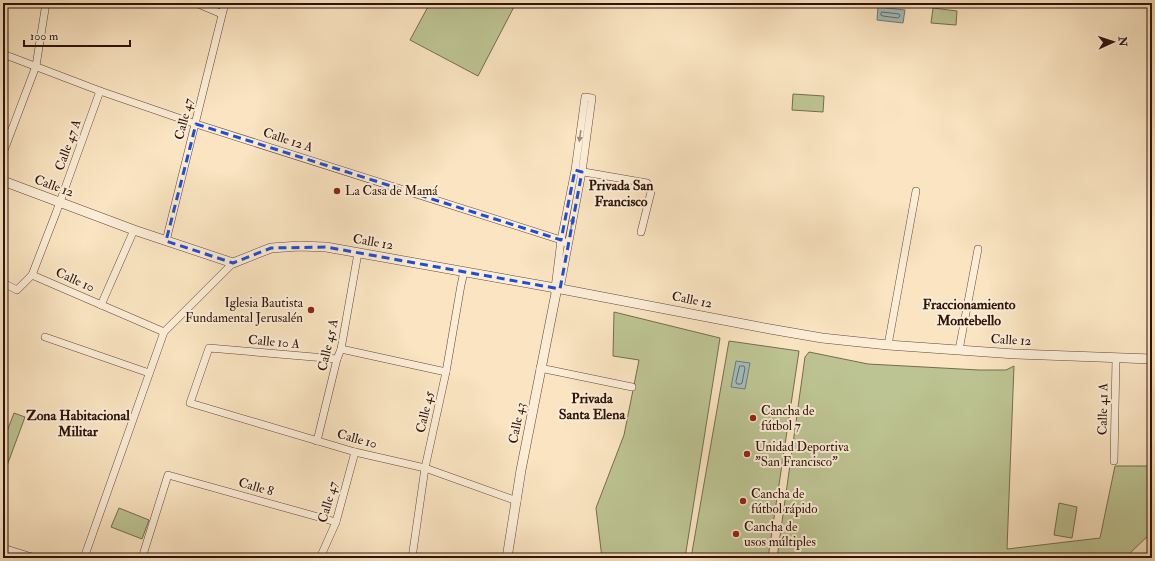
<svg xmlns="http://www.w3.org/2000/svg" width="1155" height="561" viewBox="0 0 1155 561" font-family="'IM FELL Double Pica',serif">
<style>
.green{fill:#bdc493;stroke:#766c4e}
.water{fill:#a2bcbc;stroke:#747874}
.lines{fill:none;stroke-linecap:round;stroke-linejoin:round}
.shore{stroke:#686862;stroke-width:1}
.minor-casing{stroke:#614737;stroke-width:8}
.tertiary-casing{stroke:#614737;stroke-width:10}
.minor{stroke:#fcedd7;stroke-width:7}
.tertiary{stroke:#fcedd7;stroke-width:9}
.oneway{fill:#9f8b7a}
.marked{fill:none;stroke:#1d4ed8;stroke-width:3;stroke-dasharray:8 5;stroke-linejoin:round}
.poi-dot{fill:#8f2418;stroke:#fcedd7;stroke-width:1.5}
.labels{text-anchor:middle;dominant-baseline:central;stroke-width:4;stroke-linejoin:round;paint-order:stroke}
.street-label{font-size:13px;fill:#2e1309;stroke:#fcedd7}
.poi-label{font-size:13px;fill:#2e1309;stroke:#fcedd7;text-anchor:start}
.neighbourhood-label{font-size:14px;font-weight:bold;fill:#2e1309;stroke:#fcedd7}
</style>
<rect width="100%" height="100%" fill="#fae4c1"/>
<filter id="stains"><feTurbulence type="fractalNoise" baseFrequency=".005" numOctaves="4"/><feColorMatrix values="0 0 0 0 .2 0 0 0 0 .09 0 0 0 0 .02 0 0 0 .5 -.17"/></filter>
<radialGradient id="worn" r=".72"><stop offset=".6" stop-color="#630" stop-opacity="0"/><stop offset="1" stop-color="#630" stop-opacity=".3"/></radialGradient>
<g class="green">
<path d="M430,3H516L478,76L410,40Z"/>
<path d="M933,8L957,11L956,25L931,23Z"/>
<path d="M793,94L824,96L823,112L792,110Z"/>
<path d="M614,312L720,338L685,558H602L596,508L624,435L639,360L613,356Z"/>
<path d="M729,341L799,351L768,558H691Z"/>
<path d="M809,352L868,364L979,370H1006L1014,366L1007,549L1100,538L1115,466H1152V532L1128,555L1129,558H777L805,357Z"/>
<path d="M14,413L25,417L5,471L3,470V442Z"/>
<path d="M1059,503L1077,507L1072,538L1054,535Z"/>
<path d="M119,508L149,520L142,539L111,527Z"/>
</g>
<g class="water">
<path d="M878,7L905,10L903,23L877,20Z"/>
<path d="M736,361L750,363L745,389L731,387Z"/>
</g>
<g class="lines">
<g class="shore">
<path d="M882,12L899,14L900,16L898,18L883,16L881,15Z"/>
<path d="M740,366H744L745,368L742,383L741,384H737L736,382Z"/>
</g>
<g class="minor-casing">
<g id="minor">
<path d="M196,3L222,14"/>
<path d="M3,54L100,91L196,124L561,240L568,244"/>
<path d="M3,153L36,66L46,3"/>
<path d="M578,171L647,183L650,187L651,192L641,232"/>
<path d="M166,241L225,3"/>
<path d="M32,275L164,332"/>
<path d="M3,283L17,290L32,275L56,213L100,91"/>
<path d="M555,288L561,240L575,170L585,97L592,98L582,172L560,289"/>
<path d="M101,305L134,230"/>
<path d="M45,337L149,373"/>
<path d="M888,345L916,191"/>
<path d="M341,349L446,372"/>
<path d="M959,350L978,249"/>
<path d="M337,359L209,348L190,403L355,452L425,468L517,501"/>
<path d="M540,368L632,387"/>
<path d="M317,441L337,359L341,349L358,253"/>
<path d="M1114,461L1116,358"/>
<path d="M3,548L35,558"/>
<path d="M84,558L164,332L233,263"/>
<path d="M142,558L168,475L336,522"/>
<path d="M320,558L336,522L355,452"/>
<path d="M412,558L425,468L446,372L461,285L464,272"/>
</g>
</g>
<g class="tertiary-casing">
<g id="tertiary">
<path d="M3,181L134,230L233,263L271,248L299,246L326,247L561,289L770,329L822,338L888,345L1015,354L1152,359"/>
<path d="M507,558L521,470L556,293L555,288"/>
</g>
</g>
<use href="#minor" class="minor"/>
<use href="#tertiary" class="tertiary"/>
</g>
<defs><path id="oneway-solid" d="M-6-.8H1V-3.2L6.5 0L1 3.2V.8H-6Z"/></defs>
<g class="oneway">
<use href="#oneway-solid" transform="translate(580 136) rotate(98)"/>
<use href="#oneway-solid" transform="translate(572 223) rotate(-79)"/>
</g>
<path class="marked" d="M196,124L561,240L575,170L582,172L560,289L326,247L271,248L233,263L166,241Z"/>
<g class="poi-dot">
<circle cx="337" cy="191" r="4"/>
<circle cx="311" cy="310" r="4"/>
<circle cx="753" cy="418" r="4"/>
<circle cx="747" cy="454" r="4"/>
<circle cx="743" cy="501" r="4"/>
<circle cx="736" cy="534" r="4"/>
</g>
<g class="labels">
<g class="street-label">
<text transform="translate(184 119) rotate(-76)">Calle 47</text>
<text transform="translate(288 140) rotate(18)">Calle 12 A</text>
<text transform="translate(68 145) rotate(-70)">Calle 47 A</text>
<text transform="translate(54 186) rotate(20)">Calle 12</text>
<text transform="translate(373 242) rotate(10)">Calle 12</text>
<text transform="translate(75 280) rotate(24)">Calle 10</text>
<text transform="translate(692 300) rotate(11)">Calle 12</text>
<text transform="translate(1011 340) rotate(3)">Calle 12</text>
<text transform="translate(274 342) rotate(5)">Calle 10 A</text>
<text transform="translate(328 345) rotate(-77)">Calle 45 A</text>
<text transform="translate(1103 409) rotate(-89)">Calle 41 A</text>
<text transform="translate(425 412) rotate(-77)">Calle 45</text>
<text transform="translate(517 423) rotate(-79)">Calle 43</text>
<text transform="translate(357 439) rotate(15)">Calle 10</text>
<text transform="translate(256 487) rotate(16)">Calle 8</text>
<text transform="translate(328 502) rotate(-74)">Calle 47</text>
</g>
<g class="poi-label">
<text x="345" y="191">La Casa de Mamá</text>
<text x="303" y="303" text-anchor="end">Iglesia Bautista<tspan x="303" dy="15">Fundamental Jerusalén</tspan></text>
<text x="761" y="411">Cancha de<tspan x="761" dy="15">fútbol 7</tspan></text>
<text x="755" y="447">Unidad Deportiva<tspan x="755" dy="15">"San Francisco"</tspan></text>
<text x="751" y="494">Cancha de<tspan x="751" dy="15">fútbol rápido</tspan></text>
<text x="744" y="527">Cancha de<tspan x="744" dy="15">usos múltiples</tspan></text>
</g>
<g class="neighbourhood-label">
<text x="621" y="185">Privada San<tspan x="621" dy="16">Francisco</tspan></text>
<text x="969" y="304">Fraccionamiento<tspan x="969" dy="16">Montebello</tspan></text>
<text x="592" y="398">Privada<tspan x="592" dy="16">Santa Elena</tspan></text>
<text x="78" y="415">Zona Habitacional<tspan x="78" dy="16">Militar</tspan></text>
</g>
</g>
<rect width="1155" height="561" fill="none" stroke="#fae4c1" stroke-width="16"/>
<rect x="4" y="4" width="1147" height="553" fill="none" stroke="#2e1309" stroke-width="2"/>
<rect x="8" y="8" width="1139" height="545" fill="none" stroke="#2e1309"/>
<g transform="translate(1113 42) rotate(87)" stroke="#fcedd7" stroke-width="3" paint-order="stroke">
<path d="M0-3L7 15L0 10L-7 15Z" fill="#2e1309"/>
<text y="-6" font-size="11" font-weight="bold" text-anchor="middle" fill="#2e1309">N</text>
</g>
<path d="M24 40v6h106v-6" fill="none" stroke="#2e1309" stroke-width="2"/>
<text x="30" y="40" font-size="12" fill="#2e1309" stroke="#fcedd7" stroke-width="3" paint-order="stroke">100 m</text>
<rect width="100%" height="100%" filter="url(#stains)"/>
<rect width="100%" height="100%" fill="url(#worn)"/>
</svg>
